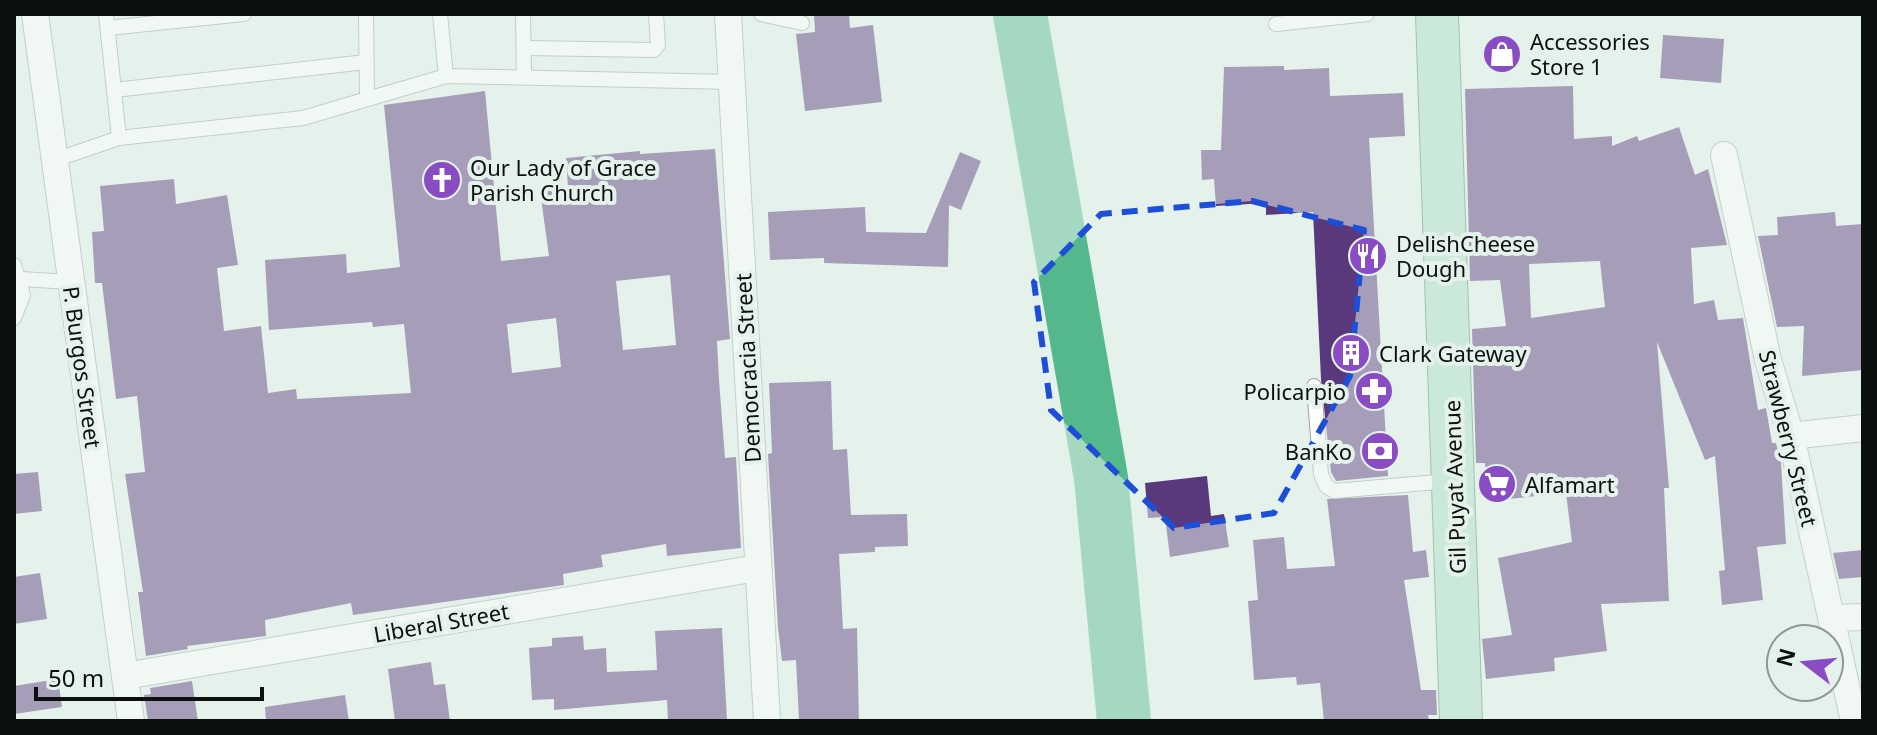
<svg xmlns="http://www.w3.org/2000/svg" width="1877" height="735" viewBox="0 0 1877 735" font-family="'Noto Sans',sans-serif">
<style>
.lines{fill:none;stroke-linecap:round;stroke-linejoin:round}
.river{stroke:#55b88d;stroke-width:54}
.building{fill:#5a387c;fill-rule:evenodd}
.lane-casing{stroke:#97a49d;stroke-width:16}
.street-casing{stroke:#97a49d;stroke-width:28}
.primary-casing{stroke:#4d876d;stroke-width:44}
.lane{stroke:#fff;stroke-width:14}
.street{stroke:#fff;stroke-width:26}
.primary{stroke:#a9ddc5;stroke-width:42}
.marked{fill:none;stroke:#1d4ed8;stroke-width:6;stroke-dasharray:16 10;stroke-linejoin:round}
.labels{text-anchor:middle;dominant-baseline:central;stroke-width:8;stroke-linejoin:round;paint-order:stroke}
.poi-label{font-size:22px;fill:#0c110f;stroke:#e5f2eb;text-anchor:start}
.street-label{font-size:22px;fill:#0c110f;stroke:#e5f2eb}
</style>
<rect width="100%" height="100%" fill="#e5f2eb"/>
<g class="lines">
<path class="river" d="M1020,14L1101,478L1124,721"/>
</g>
<g class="building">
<path d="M814,14H849L850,28L873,25L882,102L805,111L796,34L815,32Z"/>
<path d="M1663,35L1724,39L1721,83L1660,78Z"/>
<path d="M1284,66V70L1329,68L1330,96L1403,93L1405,136L1369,138L1388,476L1336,481L1331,472L1321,379L1313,212L1266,215V203L1216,206L1214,179L1202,180L1201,150H1221L1224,67Z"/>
<path d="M1573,86L1574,139L1612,136V146L1637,136L1639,141L1679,127L1695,175L1708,169L1727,245L1691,248L1694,304L1714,300L1718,320L1743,318L1758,410L1766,408L1772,443H1776L1781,463L1786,544L1757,547L1763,600L1722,605L1719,571L1725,570L1715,456L1705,460L1657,342L1669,488H1664L1669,601L1601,604L1607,651L1554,658L1555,671L1486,679L1482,639L1512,635L1498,558L1572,542L1566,493L1489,501L1485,463H1476L1472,329L1506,326L1500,280L1470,281L1465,89ZM1600,261L1605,307L1531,318L1529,264Z"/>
<path d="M485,91L501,261L549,256L540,191L568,187L566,158L640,151V154L715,149L730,339L717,341L719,380L725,458L736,457L741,548L667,556L666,544L601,555L603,567L563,574L564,585L353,615L351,603L265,620L266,636L187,646L188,649L146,656L138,592H143L125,474L145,472L137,396L116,399L102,283H95L92,232L104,231L100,186L174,179L176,204L227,195L238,265L217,268L224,331L261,326L268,393L296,389L297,399L411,393L404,324L373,327L372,322L269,330L265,260L346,254L347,273L400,267L384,105ZM670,275L676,345L623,350L616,281ZM556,318L561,367L512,373L507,324Z"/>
<path d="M960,152L981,161L961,210L949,205L948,267L824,263V258L770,260L768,212L865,207L866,232L926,233Z"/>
<path d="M1835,212L1836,226L1863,224V370L1802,376L1804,326L1777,327L1758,236L1778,235L1777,217Z"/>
<path d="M831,381L833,450L847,449L851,515L907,514L908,546L875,547V552L839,554L843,629L857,628L859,721H799L796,660L782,661L778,628L768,454L772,453L769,383Z"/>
<path d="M38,472L42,511L14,514V474Z"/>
<path d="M1207,476L1211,516L1224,514L1229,547L1170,557L1165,517L1148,518L1145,483Z"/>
<path d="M1408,495L1413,552L1426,550L1429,577L1404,580L1421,690H1436L1437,715H1428L1429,721H1324L1320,683L1297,685L1296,677L1254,680L1248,601L1258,600L1253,540L1284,537L1287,569L1335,566L1327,499Z"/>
<path d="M1863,550V577L1839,579L1833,553Z"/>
<path d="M40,573L47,619L14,624V577Z"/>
<path d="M722,628L727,721H668L667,700L554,710V699L532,700L529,648L552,646V638L583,636L584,650L606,648L607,672L657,670L655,631Z"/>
<path d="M431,662L434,685L445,684L450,721H395L388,669Z"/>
<path d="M58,679L62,707L14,714V686Z"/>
<path d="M192,681L198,721H148L144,695L151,694L150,688Z"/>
<path d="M345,695L349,721H266L265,707Z"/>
</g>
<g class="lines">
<g class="lane-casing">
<g id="lane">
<path d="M106,14L119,138"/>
<path d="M366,14L367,98"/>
<path d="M440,14L446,76"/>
<path d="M523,14L524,77"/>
<path d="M761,14L802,23"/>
<path d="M1276,24L1367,14"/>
<path d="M108,28L244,14"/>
<path d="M524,48L654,50L658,45L656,14"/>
<path d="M114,90L366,62"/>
<path d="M55,160L119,138L303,118L446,76L732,82"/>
<path d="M14,265L23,295L14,318"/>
<path d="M21,279L71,282"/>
<path d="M1314,386L1321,474L1326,486L1334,491L1449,481"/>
</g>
</g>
<g class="street-casing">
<g id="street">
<path d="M35,14L131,721"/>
<path d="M728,14L767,721"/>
<path d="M1724,155L1768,360L1791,436L1854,721"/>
<path d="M1791,436L1863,428"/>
<path d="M1832,618L1863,617"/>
<path d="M125,676L757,568"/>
</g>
</g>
<g class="primary-casing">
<path id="primary" d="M1437,14L1461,721"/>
</g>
<use href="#lane" class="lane"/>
<use href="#street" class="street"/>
<use href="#primary" class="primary"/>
</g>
<path d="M0 0H1877V735H0ZM1252,201L1364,230L1350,376L1274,513L1174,528L1051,410L1034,282L1101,214Z" fill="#e5f2eb" fill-opacity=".55" fill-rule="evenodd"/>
<path class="marked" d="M1252,201L1364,230L1350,376L1274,513L1174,528L1051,410L1034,282L1101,214Z"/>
<defs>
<g id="shop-disc" transform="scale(2)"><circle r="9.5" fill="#894cc2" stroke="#e5f2eb"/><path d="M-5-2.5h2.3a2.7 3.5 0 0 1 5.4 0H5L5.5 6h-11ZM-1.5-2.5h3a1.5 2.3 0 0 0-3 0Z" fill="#fff"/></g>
<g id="church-disc" transform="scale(2)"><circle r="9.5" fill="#894cc2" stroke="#e5f2eb"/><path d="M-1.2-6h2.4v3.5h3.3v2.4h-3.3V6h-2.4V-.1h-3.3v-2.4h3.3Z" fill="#fff"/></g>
<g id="restaurant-disc" transform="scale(2)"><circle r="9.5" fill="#894cc2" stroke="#e5f2eb"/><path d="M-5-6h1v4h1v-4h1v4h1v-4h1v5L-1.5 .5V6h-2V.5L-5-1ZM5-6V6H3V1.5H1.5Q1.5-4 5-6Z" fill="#fff"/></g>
<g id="building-disc" transform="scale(2)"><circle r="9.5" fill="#894cc2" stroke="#e5f2eb"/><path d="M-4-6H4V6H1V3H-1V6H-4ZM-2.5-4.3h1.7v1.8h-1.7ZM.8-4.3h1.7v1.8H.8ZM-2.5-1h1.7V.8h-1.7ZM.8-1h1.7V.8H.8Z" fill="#fff"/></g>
<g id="pharmacy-disc" transform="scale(2)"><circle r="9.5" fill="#894cc2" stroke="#e5f2eb"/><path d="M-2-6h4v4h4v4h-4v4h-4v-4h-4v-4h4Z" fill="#fff"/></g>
<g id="bank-disc" transform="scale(2)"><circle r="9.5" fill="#894cc2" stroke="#e5f2eb"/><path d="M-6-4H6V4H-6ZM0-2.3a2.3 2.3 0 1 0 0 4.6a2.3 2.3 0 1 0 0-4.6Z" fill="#fff"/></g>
<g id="supermarket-disc" transform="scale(2)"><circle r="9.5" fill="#894cc2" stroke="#e5f2eb"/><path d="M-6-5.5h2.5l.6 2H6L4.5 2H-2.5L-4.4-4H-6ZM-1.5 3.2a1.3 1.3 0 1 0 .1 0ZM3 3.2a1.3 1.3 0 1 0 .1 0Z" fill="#fff"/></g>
</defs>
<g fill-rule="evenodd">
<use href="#shop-disc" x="1502" y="54"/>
<use href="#church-disc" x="442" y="180"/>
<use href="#restaurant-disc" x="1368" y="256"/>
<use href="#building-disc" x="1351" y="353"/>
<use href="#pharmacy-disc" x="1374" y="391"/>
<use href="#bank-disc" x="1380" y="451"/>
<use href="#supermarket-disc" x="1497" y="484"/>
</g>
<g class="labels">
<g class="poi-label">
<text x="1530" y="41">Accessories<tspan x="1530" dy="25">Store 1</tspan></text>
<text x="470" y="167">Our Lady of Grace<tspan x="470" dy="25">Parish Church</tspan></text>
<text x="1396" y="243">DelishCheese<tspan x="1396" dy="25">Dough</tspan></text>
<text x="1379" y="353">Clark Gateway</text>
<text x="1346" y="391" text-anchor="end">Policarpio</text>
<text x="1352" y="451" text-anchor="end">BanKo</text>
<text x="1525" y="484">Alfamart</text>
</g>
<g class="street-label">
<text transform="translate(83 367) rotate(82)">P. Burgos Street</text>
<text transform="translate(747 368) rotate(-93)">Democracia Street</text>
<text transform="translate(1789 438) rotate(76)">Strawberry Street</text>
<text transform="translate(1454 487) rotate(-92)">Gil Puyat Avenue</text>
<text transform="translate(441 622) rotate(-10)">Liberal Street</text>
</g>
</g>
<rect width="1877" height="735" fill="none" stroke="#0c110f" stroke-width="32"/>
<g transform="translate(1805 663) rotate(286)"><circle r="38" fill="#e5f2eb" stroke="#8e9893" stroke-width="2"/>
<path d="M0-6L14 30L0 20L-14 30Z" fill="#894cc2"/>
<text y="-12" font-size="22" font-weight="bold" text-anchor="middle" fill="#0c110f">N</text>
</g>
<path d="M36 687v12h226v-12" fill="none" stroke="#0c110f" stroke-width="4"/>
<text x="48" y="687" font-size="24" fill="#0c110f" stroke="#e5f2eb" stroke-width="6" paint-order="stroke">50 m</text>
</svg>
